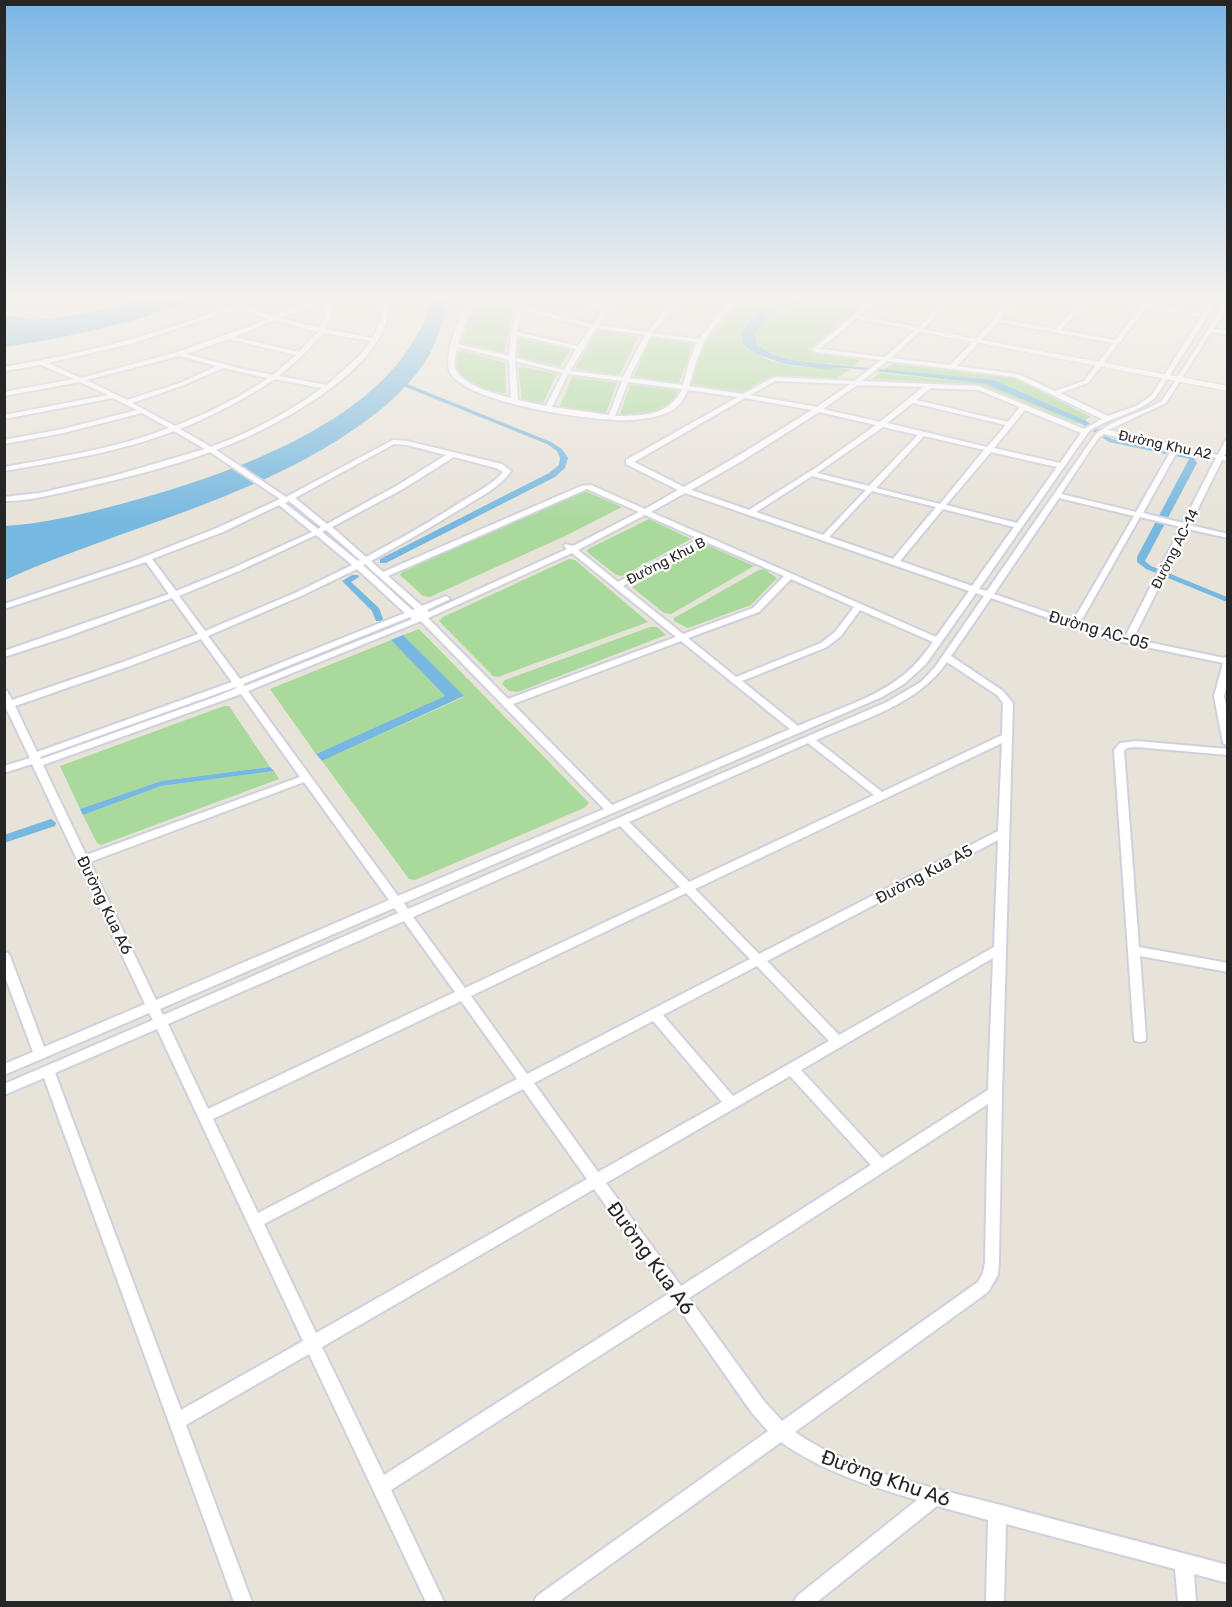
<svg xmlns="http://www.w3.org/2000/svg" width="1232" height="1607" viewBox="0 0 1232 1607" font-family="Rubik,sans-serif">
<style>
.green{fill:#a9d99b}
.water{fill:#76b8e0}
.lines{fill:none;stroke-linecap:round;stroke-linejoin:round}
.canal{fill:#76b8e0;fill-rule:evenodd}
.street-casing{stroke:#cfd0de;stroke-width:4}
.secondary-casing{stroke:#cfd0de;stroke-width:2}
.street{fill:#fff;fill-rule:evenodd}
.secondary{fill:#fff;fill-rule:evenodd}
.labels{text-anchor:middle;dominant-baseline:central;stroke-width:4.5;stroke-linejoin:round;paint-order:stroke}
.far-street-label{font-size:14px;fill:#262626;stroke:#fff}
.street-label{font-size:16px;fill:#262626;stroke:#fff}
.near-street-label{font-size:20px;fill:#262626;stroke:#fff}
</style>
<rect width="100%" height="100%" fill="#e8e3d9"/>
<g class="green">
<path d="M743,299H794L769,307L749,321L744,345C771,371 817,367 851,369L834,380L767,378L743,392L691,384L700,356L708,339Z"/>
<path d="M812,299H871L810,348L816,354L861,359L854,366C823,360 778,370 755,343C749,314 792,305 812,299Z"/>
<path d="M479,301L513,310L504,354L461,343L475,302Z"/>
<path d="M601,330L638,337L619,376L575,369L597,331Z"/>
<path d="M655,338L694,343L679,383L633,378L650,339Z"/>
<path d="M521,339L568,349L570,350L560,366L518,358L519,340Z"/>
<path d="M463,351L505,363L506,393C497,394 463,381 459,372C456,367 458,358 459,352Z"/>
<path d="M894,364L1014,378L1091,417L1085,420L994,380L883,370L890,365Z"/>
<path d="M523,367L557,374L543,403L522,400L518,368Z"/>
<path d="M880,373L986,384L1006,391L1081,424L1074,423L983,385L872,379Z"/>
<path d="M572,377L617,383L606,413L559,408Z"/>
<path d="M630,385L676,390L677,391C672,413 642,416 622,415L620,414Z"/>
<path d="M585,491L622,507L565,536L430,597L423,596L400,575L402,572Z"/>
<path d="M649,519L691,539L622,576L616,575L587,552L588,549Z"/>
<path d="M707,545L754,566L671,614L664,613L632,587Z"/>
<path d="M569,559L575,560L648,622L498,677L493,676L439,621L443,617Z"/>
<path d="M764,569L777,578L751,605L688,628L674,621V618L759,570Z"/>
<path d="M650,627H657L666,635L518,692L509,691L502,684L505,680Z"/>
<path d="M419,629L589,803L584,808L415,880L409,879L322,761L464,697L403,635Z"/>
<path d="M391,640L445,696L316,754L270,689Z"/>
<path d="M224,706H229L270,767L161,781L80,809L60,766Z"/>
<path d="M274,771L279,779L101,845L97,843L83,815L161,786Z"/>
</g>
<g class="water">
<path d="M137,299H198C136,323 70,337 5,347V315L37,320L76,315Z"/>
<path d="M428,299H450C443,320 437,343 425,362C404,393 375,416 344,436C240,504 117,529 5,580L4,526C43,524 83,514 121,504C215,479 356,432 411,345C419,332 430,315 428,299Z"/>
<path d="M794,299H812L780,309L765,318L755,333L757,345L773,355L796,361L994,380L1085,420L1112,439L1194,458L1197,463L1145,561L1151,566L1227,597V602L1146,569L1137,562V557L1189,459L1109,442L1080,423L986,384L847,368L824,369L785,364L756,354L744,345L742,338C746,313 773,306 794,299Z"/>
<path d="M403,635L464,696L322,761L316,754L445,696L391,640Z"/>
<path d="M270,767L274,771L161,786L83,815L80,809L161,781Z"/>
</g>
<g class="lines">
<g class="canal">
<path d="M393,380H397L551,442L562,449L568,458L565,468L555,477L386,563H380V559L549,473L559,465L560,458L557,451L547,444L393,382Z"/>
<path d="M352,575H358L359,577L351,582L379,608L383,619L382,621H376L372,611L342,581Z"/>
<path d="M51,819L56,823L55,826L4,843V835Z"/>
</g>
<g class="street-casing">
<g id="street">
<path d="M251,299H259L241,307L274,316L323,299H332V313L325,329L373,338L383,315V299H389C395,367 270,430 216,450L286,497L393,440L407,441L502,464L511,471C500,487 483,495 467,505C435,525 403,543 371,561L383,572L581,486L591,485L645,509L678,490L626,464V460L738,397L688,390C684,398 680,406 671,411C659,417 644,419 631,420C596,422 471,404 451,374C441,358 461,314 468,299H474L458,344L509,356L511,333L517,310L477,299H487L518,306L521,299H527L524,308L593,324L605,310L563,299H573L608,307L617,299H623L598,325L647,332L665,310L677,299H683L669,312L653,333L699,339L716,317L735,299H741C734,307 725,314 718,322C701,341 696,362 689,386L743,394L774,377L854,381L881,360L815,352L812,350L873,299H879L859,316L911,326L914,328L913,329L856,319L820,349L885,357L924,322L945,299H951L928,324L891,358L950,365L991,323L1009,299H1015L1000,319L1056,329L1082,299H1088L1061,330L1115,340L1141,307L1102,299H1114L1143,304L1147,299H1153L1149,305L1203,314L1213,299H1219L1155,398C1136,414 1110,417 1089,431L979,589L987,591L1095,435C1114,418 1140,414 1162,401L1228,299V306L1213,329L1228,331V335L1211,332L1166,403L1108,430L1218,455L1225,441L1228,439V449L1224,456L1228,457V461L1222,460L1190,525L1228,534V538L1188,529L1133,639L1224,658L1228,656V680L1224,696L1228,715V746L1223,743L1214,696L1223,663L1108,639L991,598L951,656L1003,691L1013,703L1002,1093L999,1262L998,1275L988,1292L795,1432C848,1470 933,1488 997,1504C1074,1525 1151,1545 1228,1565V1583L1194,1574L1196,1602H1178L1175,1569L1006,1524L1004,1602H986L988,1520L937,1506L817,1602H794L797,1596L917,1500C870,1486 821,1471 781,1442L558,1602H534L537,1596L768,1431L752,1413L677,1306L391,1490L444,1602H426L309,1354L186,1425L252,1602H234L44,1078L4,1095V1084L153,1020L149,1013L4,1075V1064L33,1052L4,974V952L8,953L10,956L44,1047L145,1004L32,764L4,773V766L30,758L4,704V690L7,691L12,700L123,662L198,634L172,598L66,637L4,657V651L169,594L146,562L4,609V604L128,563L217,528L280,499L210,452C169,467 128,477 86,487C59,493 32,501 4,501V497L40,493L113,476L205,449L174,431C120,452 61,461 4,471V467C60,457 117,448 169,428L142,413L63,433L4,444V440L63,429L137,410L113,398L4,419V415L108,395L80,382L4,396V392L74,379L41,365L4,371V367C90,353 171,330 251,299ZM326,301V313L320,328L280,318ZM1146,308L1201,317L1151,396L1136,406L1108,416L1060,393L1088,383ZM236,309L269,319L178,352L81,378L48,363L134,343ZM522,311L591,327L578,346L517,332ZM275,320L318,332L299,352L234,337ZM998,322L1113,343L1084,381L1055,391L1018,374L957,366ZM596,328L645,335L623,377L570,371ZM323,333L371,341L360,355L327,385L279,376L303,355ZM517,335L576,349L564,370L515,358ZM651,336L697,342L689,363L683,385L629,378ZM229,339L296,355L273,375L242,369L186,354ZM457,347L509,360L511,398C496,394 465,386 456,371C453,364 456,354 457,347ZM179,356L217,366L180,383L127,400L86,380ZM515,361L563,373L546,406L518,400ZM887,361L1015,377L1102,419L1084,429L979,386L862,381ZM223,368L268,378C239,398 208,413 175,426L132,403L184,385ZM568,374L622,381L609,415L552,407ZM275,379L322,388C288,413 251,432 211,447L180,429C214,415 245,399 275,379ZM775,381L850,384L817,407L750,395ZM628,382L682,389C670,416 641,416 615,416ZM857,385L923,387L880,422L823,409ZM931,388L978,390L1020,407L1008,422L916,400ZM745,398L812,410L736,457L684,487L634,462ZM913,403L1006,425L987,447L887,423ZM1025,410L1081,433L1060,463L994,448ZM819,412L876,425L817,467L749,510L691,490L742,461ZM883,427L918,435L869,486L817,473ZM1104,434L1172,449L1136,512L1061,494L1099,437ZM924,436L984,450L940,504L876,488ZM394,444L407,445L446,455L398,485L327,524L295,498ZM1178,450L1216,458L1183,523L1143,513ZM991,452L1057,467L1017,523L946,505ZM454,457L496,468L503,472C492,485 475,493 461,502C430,522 398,540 366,557L332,527L403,489ZM812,476L866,490L823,535L756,512ZM587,489L639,512L573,546L565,544L564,546L567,549L429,612L427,610L450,599L446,596L422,606L388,576ZM872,491L936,507L893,559L829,537ZM685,493L969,591L936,637L651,512ZM1059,498L1134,516L1073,621L994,594ZM289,501L321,527L318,529L285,503ZM279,505L312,532L233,568L176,591L152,559L223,532ZM943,509L1014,527L972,586L900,561ZM645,515L699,539L618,582L578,550ZM1140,517L1181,527L1125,637L1080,623ZM326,530L360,560L358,561L322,532ZM316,535L352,565L295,593L205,631L179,596L239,571ZM706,542L784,576L753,608L683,634L623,586ZM572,553L676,637L508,699L428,618ZM365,564L415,609L412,610L363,565ZM357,569L405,613L240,679L208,636L301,596ZM791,579L854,607L835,632L821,643L736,677L688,638L759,612ZM976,593L984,596L935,667L921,682L887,702L408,909L404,903L882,697L904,684L926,664ZM860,610L933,642C923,656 912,670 897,680C869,700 830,712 798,726L742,681L827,647L841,636ZM410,617L412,619L393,627L245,686L243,684ZM421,621L604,809L398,896L248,691ZM201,639L232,682L37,752L15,706L130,666ZM681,641L790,729L612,805L513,704ZM947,662L997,695L1003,703L1002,735L882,792L816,740C861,720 919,704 947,662ZM236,687L237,688L215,697L41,759L40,757ZM241,694L300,777L86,855L43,765ZM808,743L874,795L689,882L629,822ZM1002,743L998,831L759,954L695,889ZM304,782L389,900L156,1000L90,862ZM620,826L680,887L465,988L413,917ZM998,840L994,947L839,1035L767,961ZM686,893L750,959L527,1074L471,996ZM394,908L398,913L163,1015L160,1009ZM404,921L455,992L208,1109L168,1024ZM993,958L988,1090L882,1158L801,1070ZM757,966L829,1041L733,1096L663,1015ZM461,1001L517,1079L258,1213L213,1119ZM653,1021L722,1102L598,1172L534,1083ZM157,1029L303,1341L181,1410L55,1073ZM790,1076L871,1165L681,1286L606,1183ZM523,1089L587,1179L316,1333L264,1224ZM988,1104L985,1262L983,1273L978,1282L782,1421L764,1401L689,1298ZM594,1189L668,1294L384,1475L322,1347Z"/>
<path d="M1136,741L1228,749V755L1136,747L1127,748L1124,751L1139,947L1228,963V972L1140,956L1146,1037L1145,1041L1140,1042L1135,1041L1134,1037L1114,750L1120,743Z"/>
</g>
</g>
<g class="secondary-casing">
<path id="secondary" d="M908,326L1228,386V391L911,330L907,328Z"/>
</g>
<use href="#street" class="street"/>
<use href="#secondary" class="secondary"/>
</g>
<linearGradient id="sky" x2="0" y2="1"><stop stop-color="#7ab6e5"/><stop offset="0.57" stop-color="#f5f2ee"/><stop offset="1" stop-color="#f5f2ee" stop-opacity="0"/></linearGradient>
<rect width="1232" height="524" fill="url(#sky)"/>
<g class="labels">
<g class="far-street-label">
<text transform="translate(1165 445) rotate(12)">Đường Khu A2</text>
<text transform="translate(1175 549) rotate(-63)">Đường AC-14</text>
<text transform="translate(666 561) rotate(-27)">Đường Khu B</text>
</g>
<g class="street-label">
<text transform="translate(1099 630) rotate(16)">Đường AC-05</text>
<text transform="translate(924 874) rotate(-28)">Đường Kua A5</text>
<text transform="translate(105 905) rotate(64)">Đường Kua A6</text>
</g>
<g class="near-street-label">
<text transform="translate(651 1258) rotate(54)">Đường Kua A6</text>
<text transform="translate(886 1478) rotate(19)">Đường Khu A6</text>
</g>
</g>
<rect width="1232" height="1607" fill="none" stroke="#262626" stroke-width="12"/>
</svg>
